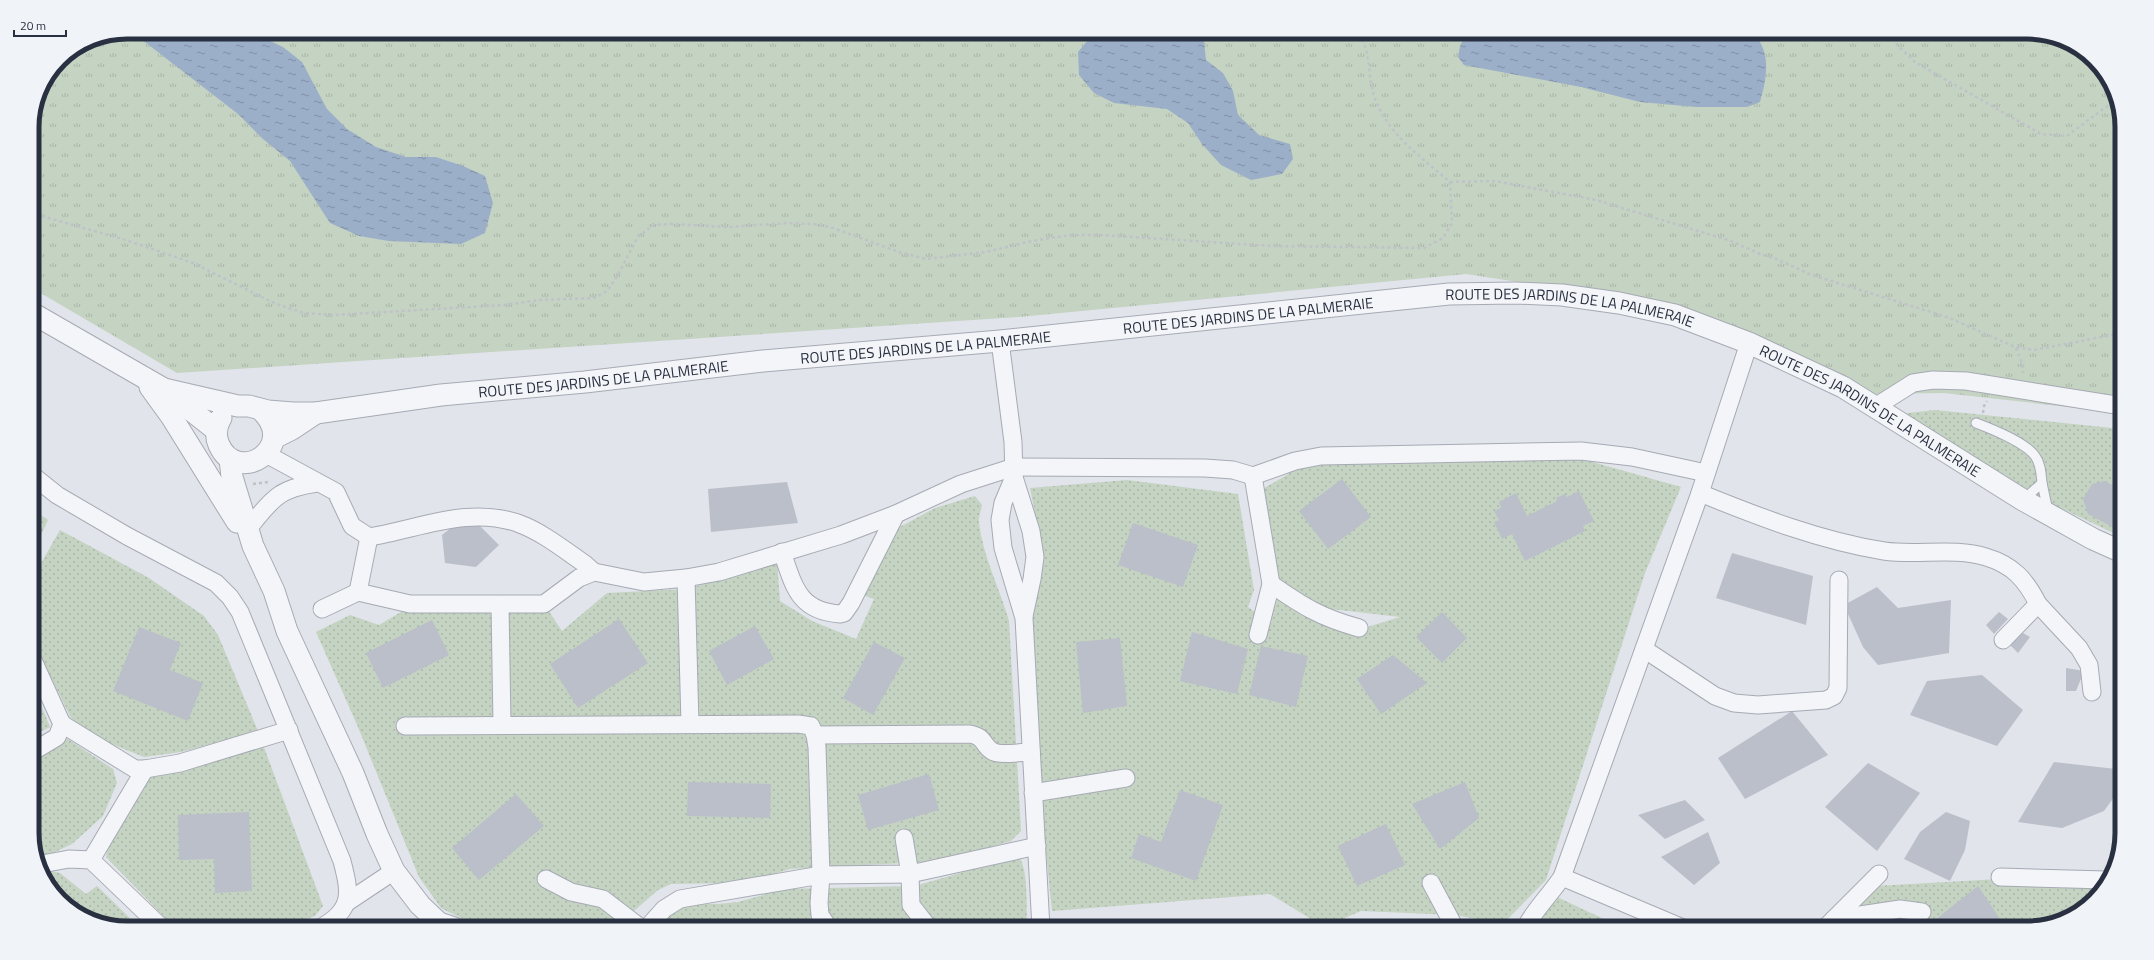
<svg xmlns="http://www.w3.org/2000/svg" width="2154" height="960" viewBox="0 0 2154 960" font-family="'Titillium Web',sans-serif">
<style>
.grass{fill:url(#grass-tufts)}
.garden{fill:url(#garden-dots)}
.water{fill:url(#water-ripples)}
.building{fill:#bbbfc9}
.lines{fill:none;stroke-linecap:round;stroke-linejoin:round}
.service-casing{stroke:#a6aab4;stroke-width:11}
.minor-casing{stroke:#a6aab4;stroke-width:19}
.tertiary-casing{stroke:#a6aab4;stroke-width:23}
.path{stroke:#bfc2c8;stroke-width:2.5;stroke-dasharray:3 3;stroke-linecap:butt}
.service{stroke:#f4f5f8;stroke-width:9}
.minor{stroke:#f4f5f8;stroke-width:17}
.tertiary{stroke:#f4f5f8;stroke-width:21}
.labels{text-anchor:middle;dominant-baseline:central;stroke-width:3;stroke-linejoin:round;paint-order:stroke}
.street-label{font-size:15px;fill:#293041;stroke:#f0f3f7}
.rim{fill:none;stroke:#293041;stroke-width:5}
</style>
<defs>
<pattern id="grass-tufts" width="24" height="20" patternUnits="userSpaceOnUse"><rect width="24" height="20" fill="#c5d3c2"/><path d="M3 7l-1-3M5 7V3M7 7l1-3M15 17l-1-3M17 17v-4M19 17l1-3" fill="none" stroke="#a9b5a8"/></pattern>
<pattern id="garden-dots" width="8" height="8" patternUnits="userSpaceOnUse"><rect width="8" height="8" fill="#c5d3c2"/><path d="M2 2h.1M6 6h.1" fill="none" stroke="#a9b5a8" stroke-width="1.8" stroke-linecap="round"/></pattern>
<pattern id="water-ripples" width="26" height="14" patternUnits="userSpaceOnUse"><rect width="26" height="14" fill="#9cafc9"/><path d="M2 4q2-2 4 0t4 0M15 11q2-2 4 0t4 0" fill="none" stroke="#7f8fa5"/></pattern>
</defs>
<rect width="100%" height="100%" fill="#e1e4ea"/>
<path class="grass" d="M127,32H2027L2063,39L2106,74L2122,121V413L1944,393L1871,394L1682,307L1466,274L1019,317L177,373L32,288V121L39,91L60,60L91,39Z"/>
<g class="garden">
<path d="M1935,410L2122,429V537L2048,502L1900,414Z"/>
<path d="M1459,459H1582L1681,487L1645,573L1546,880L1503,924L1455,915L1361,911L1324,927L1270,894L1052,911L1039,784L1031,609L1041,582L1043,553L1030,488L1127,480L1238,494L1254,590L1248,607L1271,623L1278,595L1348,633L1400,617L1322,608L1276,583L1261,490L1309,462Z"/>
<path d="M975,496L982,505C981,511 978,518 979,523C983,557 1000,589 1009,621L1021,831L1011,841L942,861L790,869L760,878L728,883L671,884L658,890L627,917L619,928H481L441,908L419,877L358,727L316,632L350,615L379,625L408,608L544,604L562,631L607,593L687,589L777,563L780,601L812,621L856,639L874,599L863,595L898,528L935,508Z"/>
<path d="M32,509L48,520L32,554Z"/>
<path d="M60,530L149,578L204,616L218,635L258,731L181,752L144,757L94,737L71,718L39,653L34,610L40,565Z"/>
<path d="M32,683L50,727L32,736Z"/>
<path d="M68,739L113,769L117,783L103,816L72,844L40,859L32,839V752L41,747Z"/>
<path d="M262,742L323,906L315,916L282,928H175L106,857L110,831L147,778Z"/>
<path d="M1019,856C1029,873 1026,908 1027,928H651L682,903L718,904L738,902L784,889L915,886L960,873L1005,857Z"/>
<path d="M46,870L60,873L86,894L97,886L140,928H127L91,921L52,891L44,871Z"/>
<path d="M1999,879L2102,885L2080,912L2027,928H1839L1876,886Z"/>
<path d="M1557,897L1623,928H1532Z"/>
</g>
<g class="water">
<path d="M132,32H251L283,47L302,62L327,109L347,129L376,147L406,157H436L463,166L485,176L493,203L485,233L461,244L389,241L359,236L330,223L290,161L263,139L238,114Z"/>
<path d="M1095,32H1203L1206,60L1223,73L1233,91L1238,115L1259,135L1290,144L1293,159L1282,174L1251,180L1221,165L1202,144L1188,123L1167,109L1114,103L1094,93L1079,75L1078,52Z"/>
<path d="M1467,32H1752C1772,51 1767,77 1760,102L1747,107H1696L1640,102L1581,87L1464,65L1458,57L1460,46Z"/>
</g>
<g class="building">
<path d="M1342,479L1371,517L1328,549L1299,511Z"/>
<path d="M2105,481L2119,489L2122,483V532L2088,514L2083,499L2092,484Z"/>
<path d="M787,482L798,523L711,532L708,489Z"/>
<path d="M1579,491L1594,521L1583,526L1585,531L1525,561L1512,534L1502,539L1494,522L1499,520L1494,511L1501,508L1499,502L1516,493L1527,516L1557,501L1556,498L1565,494L1567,497Z"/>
<path d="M460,521L476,522L499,545L476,567L445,563L442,535Z"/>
<path d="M1133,523L1198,545L1183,587L1118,565Z"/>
<path d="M1732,553L1813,576L1806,625L1716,598Z"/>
<path d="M1877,587L1898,608L1951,600L1949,653L1878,665L1863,647L1844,605Z"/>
<path d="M1442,612L1467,638L1442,663L1416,637Z"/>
<path d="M1999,612L2008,619L1994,634L1986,625Z"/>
<path d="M619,619L648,663L578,708L550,664Z"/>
<path d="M432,620L449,655L383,688L366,653Z"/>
<path d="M755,626L774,659L727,685L709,651Z"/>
<path d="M139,627L181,643L170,670L203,683L188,721L113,691Z"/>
<path d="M1192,632L1248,649L1237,694L1180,681Z"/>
<path d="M2023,633L2030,637L2018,653L2008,643Z"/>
<path d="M1120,638L1127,706L1083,713L1076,642Z"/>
<path d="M874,642L905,658L873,715L843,698Z"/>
<path d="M1261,646L1308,656L1296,707L1249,695Z"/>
<path d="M1393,655L1427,683L1381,714L1357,679Z"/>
<path d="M2066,668L2084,671L2076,691H2066Z"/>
<path d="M1982,675L2023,710L1997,746L1910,715L1927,681Z"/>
<path d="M1792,711L1828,755L1745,799L1718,758Z"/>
<path d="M2054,762L2116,769L2122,772V786L2104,811L2062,828L2018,822Z"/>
<path d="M1868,763L1920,793L1877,851L1825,807Z"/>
<path d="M929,774L939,810L868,830L858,795Z"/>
<path d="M688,782L771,784L770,818L687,816Z"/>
<path d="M1465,782L1479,818L1440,849L1412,804Z"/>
<path d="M1180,790L1223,805L1196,881L1131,858L1139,834L1161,842Z"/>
<path d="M516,794L544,826L479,880L452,848Z"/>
<path d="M1685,800L1705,820L1665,839L1638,815Z"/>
<path d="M249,812L252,891L215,893L214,859L179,860L178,815Z"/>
<path d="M1946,812L1970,821L1965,850L1950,881L1904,859L1920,832Z"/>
<path d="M1386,824L1405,865L1357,886L1338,846Z"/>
<path d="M1708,832L1720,863L1694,885L1661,857Z"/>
<path d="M1978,886L2006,928H1934L1930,924Z"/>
</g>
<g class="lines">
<g class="service-casing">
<g id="service">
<path d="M1976,423C1992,429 2026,443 2035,456C2041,464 2041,474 2042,483"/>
<path d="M2023,500L2042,483L2048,511"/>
</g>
</g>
<g class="minor-casing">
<g id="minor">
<path d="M1000,341L1013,442L1014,477L1031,531L1035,557L1032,579L1024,616"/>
<path d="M1875,407L1913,383L1933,380L1966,381L2122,406"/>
<path d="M266,454L336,492L352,526L369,537C419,529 470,505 520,524C542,532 566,551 585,564L594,572L644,582L686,578L719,572L841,535L896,514L961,484L1014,467L1205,468L1233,470L1253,476L1295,461L1321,456L1581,451L1632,457L1706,473"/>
<path d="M32,475L57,495L127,536L216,583L230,597L240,612L342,861C350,892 354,910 320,928"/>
<path d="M1253,476L1271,584L1258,635"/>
<path d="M1014,477L1003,503L1000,520L1003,548L1024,618L1041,928"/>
<path d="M1700,493C1759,517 1821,541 1884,551C1917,556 1954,547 1986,557C2013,565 2026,580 2038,604L2003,640"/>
<path d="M252,524C274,496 282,488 317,483"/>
<path d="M369,537L358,592L410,604H544L579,578L594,572"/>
<path d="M782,552C794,586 798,611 840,614L844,613L851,603L896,514"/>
<path d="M686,578L690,724"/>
<path d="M1271,584C1304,607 1320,617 1359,628"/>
<path d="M2038,604L2079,648L2089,665L2092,692"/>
<path d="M500,605L502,725"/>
<path d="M322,609L358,592"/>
<path d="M1644,649L1715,696L1734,703L1758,705L1826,700L1834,696L1838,688L1839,580"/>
<path d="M32,658L62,724L57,737L32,752"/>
<path d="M62,724L135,769H145L180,763L289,730"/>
<path d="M405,726L798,724L811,726L815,735L817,747L821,875L819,903L820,915L829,928"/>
<path d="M815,735L970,734C986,737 982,745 992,751C999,756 1023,752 1031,752"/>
<path d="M1033,793L1126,778"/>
<path d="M904,838L910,874L911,905L929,928"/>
<path d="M91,860L145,769"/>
<path d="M42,864L69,859L91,860L162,928"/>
<path d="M1562,877L1683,928"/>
<path d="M2000,877L2106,880"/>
<path d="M546,879L571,892L603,899L641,928"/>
<path d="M1431,883L1455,928"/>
<path d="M346,903L394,871"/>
<path d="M1834,919L1900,909L1922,912"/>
<path d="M647,928L664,909L680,899L821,875L910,874L1037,846"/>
<path d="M1525,928C1535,909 1550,895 1562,877L1700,493L1749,343"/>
<path d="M1825,928L1879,874"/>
</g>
</g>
<g class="tertiary-casing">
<g id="tertiary">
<path d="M32,313L164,389L216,430"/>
<path d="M150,387L171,416L237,522"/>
<path id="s1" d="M164,389L238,406H249L268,411L293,413H316L441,395L585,382L763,361L1000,341L1449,294L1516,293L1562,295L1619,303L1675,315L1749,343L1843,387L2023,500L2093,539L2122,552"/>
<path d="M221,418C216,426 215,436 219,445C238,487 301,446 260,409"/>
<path d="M274,438L292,429L316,413"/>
<path d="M230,459L232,477L253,546L274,591L287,631L353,773L377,834L394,871L420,905L439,923L454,928"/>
</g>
</g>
<g class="path">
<path d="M1892,32L1897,45L1915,62L2041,134L2067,136L2106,107L2116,103"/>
<path d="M1364,40L1366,32"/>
<path d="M1450,182L1495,181L1596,200L1731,241L1760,254L1777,259L1809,274L1947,317L2015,347L2034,350L2122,333"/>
<path d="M32,210L38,215L126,240L193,263L276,304L304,313L334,315L504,305L540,300L594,298L607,291L618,275L637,238L653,225L671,224L728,227L787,223L813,224L830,227L899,252L926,259L986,252L1032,241L1070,235H1101L1272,246L1424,248L1443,238L1452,223L1450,182C1421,157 1387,134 1374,96C1367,75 1372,49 1357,32"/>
<path d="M2016,348L2023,366V373"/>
<path d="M1983,413L1984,406L1987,401"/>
<path d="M253,484L268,482"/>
</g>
<use href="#service" class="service"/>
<use href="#minor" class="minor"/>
<use href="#tertiary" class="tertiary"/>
</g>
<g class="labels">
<g class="street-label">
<text stroke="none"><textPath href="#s1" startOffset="1416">ROUTE DES JARDINS DE LA PALMERAIE</textPath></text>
<text stroke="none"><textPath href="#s1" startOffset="1092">ROUTE DES JARDINS DE LA PALMERAIE</textPath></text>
<text stroke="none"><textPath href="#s1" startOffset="768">ROUTE DES JARDINS DE LA PALMERAIE</textPath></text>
<text stroke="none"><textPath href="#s1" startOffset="444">ROUTE DES JARDINS DE LA PALMERAIE</textPath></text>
<text stroke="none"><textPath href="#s1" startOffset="1740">ROUTE DES JARDINS DE LA PALMERAIE</textPath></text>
</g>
</g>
<path d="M0 0H2154V960H0ZM127 39H2027A88 88 0 0 1 2115 127V833A88 88 0 0 1 2027 921H127A88 88 0 0 1 39 833V127A88 88 0 0 1 127 39Z" fill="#f0f3f7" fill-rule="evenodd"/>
<path class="rim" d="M127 39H2027A88 88 0 0 1 2115 127V833A88 88 0 0 1 2027 921H127A88 88 0 0 1 39 833V127A88 88 0 0 1 127 39Z"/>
<path d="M14 30v6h52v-6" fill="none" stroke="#293041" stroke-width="2"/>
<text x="20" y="30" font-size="12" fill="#293041" stroke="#f0f3f7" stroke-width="3" paint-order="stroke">20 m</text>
</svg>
